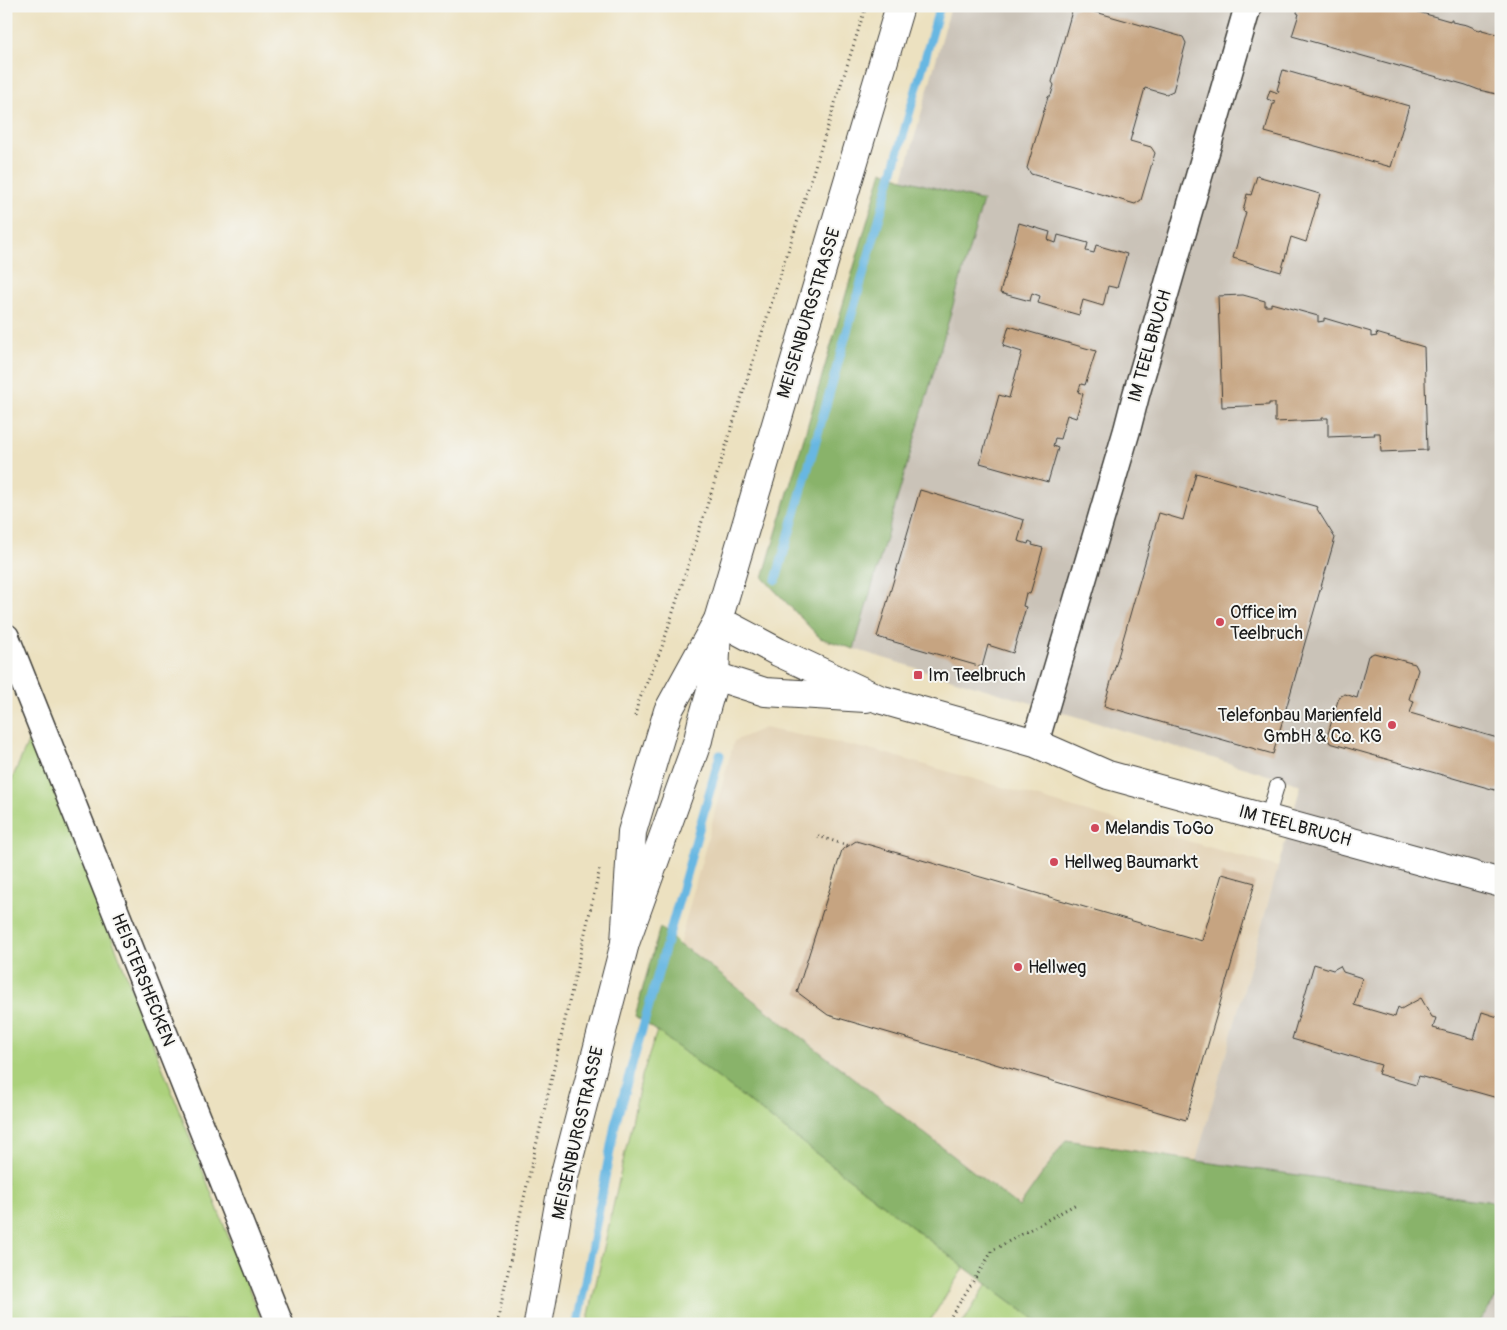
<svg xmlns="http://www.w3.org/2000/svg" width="1507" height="1330" viewBox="0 0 1507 1330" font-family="Pangolin,sans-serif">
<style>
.built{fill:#e2d1b4}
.industrial{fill:#cac3b8}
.green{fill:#acd17b;stroke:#64764c}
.forest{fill:#89b36b;stroke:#526844}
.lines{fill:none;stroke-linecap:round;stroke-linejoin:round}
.stream{stroke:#67b7e2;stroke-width:9}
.building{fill:#c6a481}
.service-casing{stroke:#3b3a35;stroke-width:16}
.minor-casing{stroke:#3b3a35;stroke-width:29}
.tertiary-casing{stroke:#3b3a35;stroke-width:30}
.secondary-casing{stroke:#3b3a35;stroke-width:30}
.path{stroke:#3b3a35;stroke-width:3;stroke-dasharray:1 4;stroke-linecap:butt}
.service{stroke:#fff;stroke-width:14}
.minor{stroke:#fff;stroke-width:26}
.tertiary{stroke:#fff;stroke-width:28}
.secondary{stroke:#fff;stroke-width:28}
.poi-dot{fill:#d1495b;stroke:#f6f6f2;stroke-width:2}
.labels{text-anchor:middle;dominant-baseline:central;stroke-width:4;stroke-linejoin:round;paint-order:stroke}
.street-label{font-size:18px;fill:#1c1c1c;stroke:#f6f6f2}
.poi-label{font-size:18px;fill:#1c1c1c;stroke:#f6f6f2;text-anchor:start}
</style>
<rect width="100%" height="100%" fill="#f6f6f2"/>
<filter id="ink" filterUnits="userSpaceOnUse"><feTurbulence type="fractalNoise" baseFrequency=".02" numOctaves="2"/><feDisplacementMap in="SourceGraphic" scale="10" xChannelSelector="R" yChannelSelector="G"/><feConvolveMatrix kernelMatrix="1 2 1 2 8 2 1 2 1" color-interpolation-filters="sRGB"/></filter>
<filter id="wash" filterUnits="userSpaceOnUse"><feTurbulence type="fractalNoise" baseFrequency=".0096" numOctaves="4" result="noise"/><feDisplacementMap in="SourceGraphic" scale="20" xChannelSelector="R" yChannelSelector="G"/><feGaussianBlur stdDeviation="1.12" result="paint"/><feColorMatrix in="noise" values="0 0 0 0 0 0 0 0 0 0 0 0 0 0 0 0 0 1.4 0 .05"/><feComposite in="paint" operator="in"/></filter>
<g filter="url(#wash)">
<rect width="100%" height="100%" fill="#ece1c0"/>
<path class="built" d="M764,728L877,751L1278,867L1196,1161L1066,1140L1019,1207L694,954L679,945L734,741Z"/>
<g class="industrial">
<path d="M951,6H1501V1193L1494,1202L1196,1161L1301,785L854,649L983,201L903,179Z"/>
<path d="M1501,1291V1324H1477Z"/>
</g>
<g class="green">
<path d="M32,733L243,1274L263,1324H6V793Z"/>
<path d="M657,1031L964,1267L928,1324H587L642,1076Z"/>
<path d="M987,1284L1041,1324H962Z"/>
</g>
<g class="forest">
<path d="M882,171L903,179L983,201L854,649L820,638L763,578Z"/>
<path d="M660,927L679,945L694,954L1019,1207L1066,1140L1196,1161L1494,1202L1501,1193V1291L1477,1324H1041L964,1267L657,1031L635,1016Z"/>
</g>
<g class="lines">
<g class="stream">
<path d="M776,580L940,6"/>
<path d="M577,1324L615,1125L720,755"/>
</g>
</g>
<g id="blocks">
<g class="building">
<path d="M1298,6H1416L1415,11L1450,21V20H1452V22L1467,25L1479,30L1482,29V30L1497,34L1501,30V95L1479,90L1466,85L1292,36L1299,14L1297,13Z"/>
<path d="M1078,7L1183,37L1186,43L1173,91L1166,94L1145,88L1130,141L1151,147L1155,153L1141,200L1135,204L1031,174L1027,168L1048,97L1051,95L1054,85L1052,82L1072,11Z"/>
<path d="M1283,70L1409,106L1391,167L1265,132L1273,104H1275V102L1267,99L1270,90L1278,93L1279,91L1277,90Z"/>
<path d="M1257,176L1320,194L1306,242L1291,237L1281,272L1233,258L1246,212L1243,211L1247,194L1251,195Z"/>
<path d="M1019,223L1050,232L1048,240L1056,243L1058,235L1088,243L1086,251L1094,253L1096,245L1127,254L1117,288L1108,286L1103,306L1083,300L1079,315L1038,303L1040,296L1032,293L1030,301L1000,293Z"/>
<path d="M1243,295L1265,301V306H1271V303L1318,316V322L1324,321V318L1371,332V337L1377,336L1376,333L1424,347L1427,450L1381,452L1380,433H1374L1375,435L1328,437V418H1322V420L1275,422V403H1269V405L1222,407L1218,296Z"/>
<path d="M1009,326L1096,351L1085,385L1081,384L1078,392L1083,394L1076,418L1067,415L1060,439L1055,438L1053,446L1058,448L1048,482L980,463L999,395L1009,398L1022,352L1003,346Z"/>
<path d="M1196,473L1318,507L1317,509L1335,538L1273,754L1104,706L1159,513L1183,520Z"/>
<path d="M920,490L1024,520L1018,541L1028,544L1029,541L1033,543L1032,545L1043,548L1030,594L1026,593L1023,606L1026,607L1013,653L988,645L982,667L877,637Z"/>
<path d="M1374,653L1415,664L1418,670L1409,699L1414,701L1410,713L1501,739L1500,787L1495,790L1330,743L1327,737L1339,697L1345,694L1357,698L1368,656Z"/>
<path d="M856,841L1202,941L1222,874L1255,883L1186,1120L828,1015L797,992L842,850Z"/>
<path d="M1314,964L1333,970L1340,966L1343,972L1362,978L1354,1005L1395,1017L1398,1007L1401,1009L1421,998L1432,1017L1436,1018L1433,1028L1474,1039L1482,1012L1501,1018V1099L1419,1076L1416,1085L1378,1074L1381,1065L1292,1039Z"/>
</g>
</g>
</g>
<g filter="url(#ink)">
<use href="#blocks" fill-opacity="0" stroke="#3b3a35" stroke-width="1"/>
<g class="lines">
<g class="service-casing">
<path id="service" d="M1267,819L1277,786"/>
</g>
<g class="minor-casing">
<g id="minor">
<path d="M6,637L280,1324"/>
<path d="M1035,743L1127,430L1136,395L1248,6"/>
</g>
</g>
<g class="tertiary-casing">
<g id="tertiary">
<path d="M718,620L778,652L879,699L1035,743L1108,775L1501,883"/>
<path d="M693,669L765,692L866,698"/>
</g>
</g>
<g class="secondary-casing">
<g id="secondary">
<path d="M625,943L632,832L668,711L718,620L900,6"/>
<path d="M538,1324L563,1181L625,943L698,740L702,722L715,677L717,626"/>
</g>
</g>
<g class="path">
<path d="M635,716L638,703L662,647L866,6"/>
<path d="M818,836L849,846"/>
<path d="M497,1324L518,1224L600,868"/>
<path d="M946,1324L993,1250L1078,1203"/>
</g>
<use href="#service" class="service"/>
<use href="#minor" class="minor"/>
<use href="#tertiary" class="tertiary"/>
<use href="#secondary" class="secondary"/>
</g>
</g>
<g class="poi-dot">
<circle cx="1220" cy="622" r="5"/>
<rect x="913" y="670" width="10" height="10" rx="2.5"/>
<circle cx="1392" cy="725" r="5"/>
<circle cx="1095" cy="828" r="5"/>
<circle cx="1054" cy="862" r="5"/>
<circle cx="1018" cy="967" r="5"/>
</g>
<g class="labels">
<g class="street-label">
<text transform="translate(809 313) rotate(-73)">MEISENBURGSTRASSE</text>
<text transform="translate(1150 346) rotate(-74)">IM TEELBRUCH</text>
<text transform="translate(1295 826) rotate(15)">IM TEELBRUCH</text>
<text transform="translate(143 980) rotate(68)">HEISTERSHECKEN</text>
<text transform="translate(578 1133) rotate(-77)">MEISENBURGSTRASSE</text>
</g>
<g class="poi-label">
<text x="1230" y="612">Office im<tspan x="1230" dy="21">Teelbruch</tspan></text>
<text x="928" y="675">Im Teelbruch</text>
<text x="1382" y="715" text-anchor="end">Telefonbau Marienfeld<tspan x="1382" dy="21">GmbH &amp; Co. KG</tspan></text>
<text x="1105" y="828">Melandis ToGo</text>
<text x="1064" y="862">Hellweg Baumarkt</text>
<text x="1028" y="967">Hellweg</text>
</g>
</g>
<rect width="1507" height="1330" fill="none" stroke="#f6f6f2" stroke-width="25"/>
</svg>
